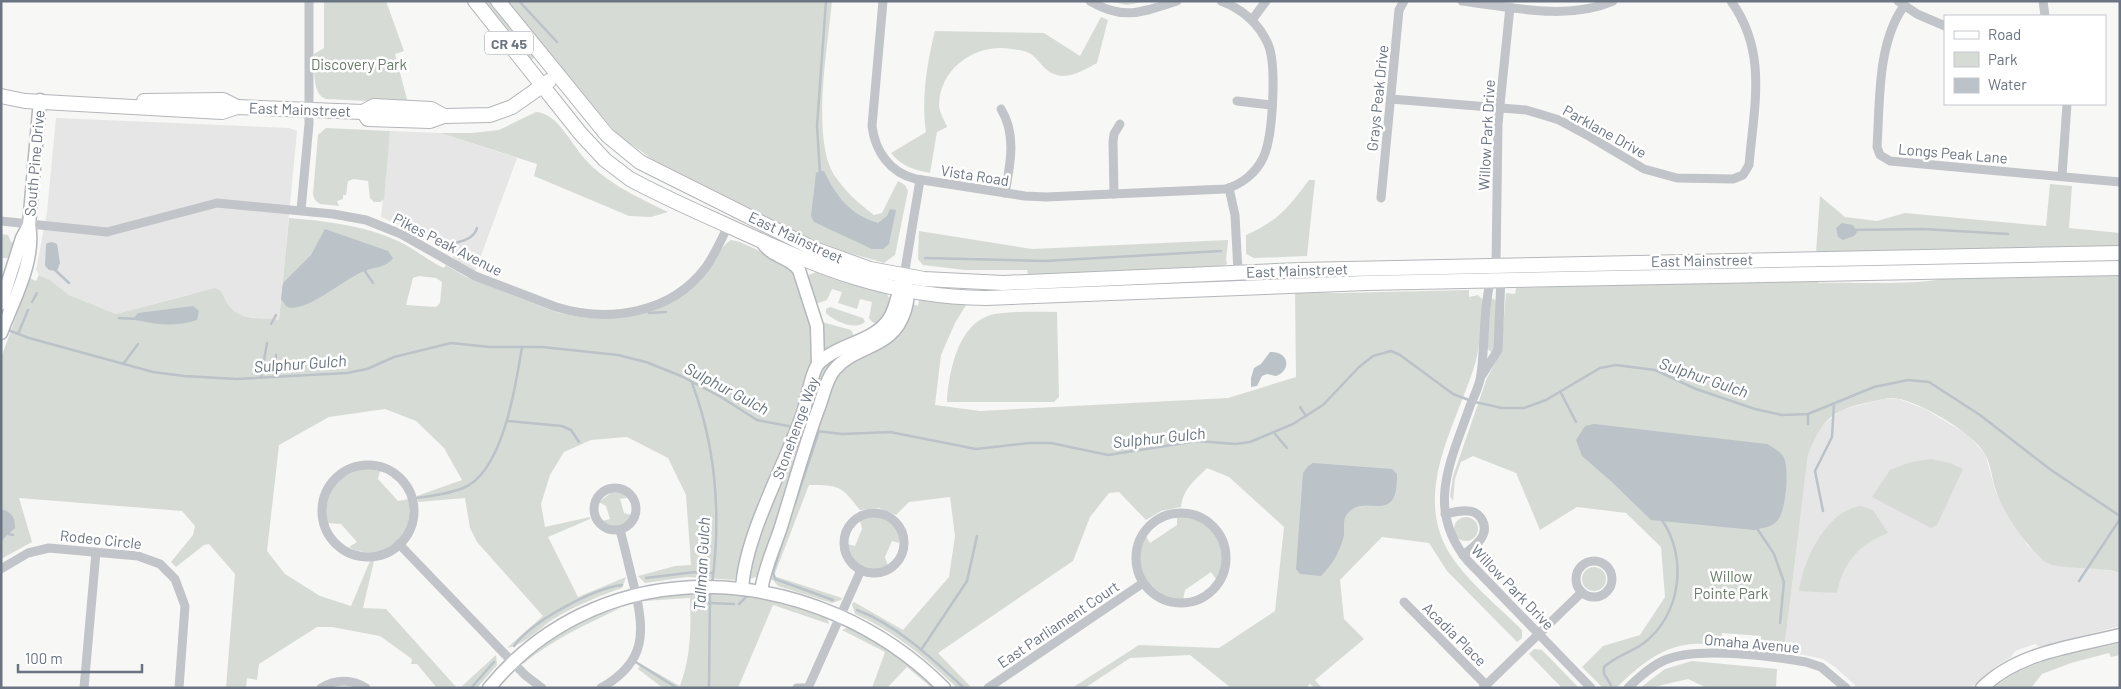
<svg xmlns="http://www.w3.org/2000/svg" width="2121" height="689" viewBox="0 0 2121 689" font-family="Barlow,sans-serif">
<style>
.built{fill:#e5e6e5}
.green{fill:#d6dcd5;fill-rule:evenodd}
.water{fill:#bbc2c8}
.lines{fill:none;stroke-linecap:round;stroke-linejoin:round}
.stream{stroke:#bbc2c8;stroke-width:2.5}
.secondary-casing{stroke:#b4b7bc;stroke-width:15}
.primary-casing{stroke:#b3b6ba;stroke-width:16}
.street{stroke:#c1c4c8;stroke-width:9}
.secondary{stroke:#fff;stroke-width:12}
.primary{stroke:#fff;stroke-width:14}
.labels{text-anchor:middle;dominant-baseline:central;stroke-width:5;stroke-linejoin:round;paint-order:stroke}
.shield{fill:#fff;stroke:#979ea8;stroke-width:1}
.shield-label{font-size:14px;font-weight:bold;fill:#6a7482}
.park-label{font-size:15px;fill:#697a68;stroke:#fff}
.street-label{font-size:15px;fill:#6a7482;stroke:#fff}
.water-label{font-size:16px;font-style:italic;fill:#66737e;stroke:#fff}
</style>
<rect width="100%" height="100%" fill="#f7f7f5"/>
<g class="built">
<path d="M56,118L289,128L297,131L279,320L240,316L228,307L191,294L116,314L69,295L50,280L39,275L36,270L47,212Z"/>
<path d="M390,131L440,133L517,158L475,272L455,260L448,250L430,239L381,217Z"/>
<path d="M1883,399H1899L1925,409L1968,435L1985,454L1996,493L2027,545L2048,564L2102,569L2120,573V626L2040,647L2035,644L2015,651L2011,657L1995,667L1971,688H1858L1835,667L1823,659L1784,651L1808,455L1817,430L1841,410Z"/>
</g>
<g class="green">
<path d="M324,1H386L404,51L395,54L408,103L326,99C311,94 315,67 314,54L324,48Z"/>
<path d="M482,1H491L523,38L535,57L531,60L524,53Z"/>
<path d="M505,1H832C828,46 811,137 834,175C845,191 859,204 874,215L882,213L898,181L905,185L908,191L895,255L884,263L846,252L812,239L652,159L631,144L627,146Z"/>
<path d="M1108,1H1147L1127,5Z"/>
<path d="M1101,17L1108,20L1097,63C1086,69 1070,79 1057,75C1043,72 1039,57 1027,52C1023,50 1016,50 1012,49C977,43 940,67 939,105C939,112 945,121 947,127L937,132L930,173C914,170 901,166 891,153L926,132C921,100 927,62 935,31L1044,33L1080,56Z"/>
<path d="M536,112C557,113 571,143 584,158C607,184 638,197 668,212L651,217L629,216L534,176L537,164L440,133H472L499,130Z"/>
<path d="M326,128L390,131L384,199L380,202H374L370,198L368,181L354,179L348,181L346,195H343V199L337,201L339,206L320,204L315,200L313,194L318,135Z"/>
<path d="M1309,180H1315L1307,256L1254,258L1246,254V235C1278,221 1289,207 1309,180Z"/>
<path d="M2050,184L2072,186L2069,228L2120,233V248L1816,253L1820,196L1845,217L1877,221L1905,213L2046,226Z"/>
<path d="M289,218C326,221 363,225 398,241C413,248 432,263 444,268L446,265L466,277L553,311C604,326 663,320 700,280C710,269 719,247 731,240L740,242L790,265L793,269L812,321L813,365L802,402L744,559H740L735,580L687,577L645,583L638,576L675,566L691,565L686,495L668,458L627,437L591,440L564,452L550,475L541,504L545,527L590,517V519L548,537L578,597L626,577L622,588C599,596 577,605 555,618C540,627 525,645 507,648L543,616L477,542L470,528L465,498L418,502L417,496L462,480L444,448L416,421L385,409L329,417L279,445L267,551L285,574L320,596L351,606L370,561H374L363,608L386,609L457,688H437L417,664H411L412,659L380,636L332,627H317L259,664L257,680L247,678L246,688H226L235,574L209,544L204,545L176,567L171,562L193,535L195,526L182,511L19,498L32,542L1,559V358L30,278L36,281L39,275L50,280L69,295L116,314L215,288L221,291C234,323 249,316 279,320ZM419,276L436,278L442,282L440,303L436,307L406,305L413,278Z"/>
<path d="M919,231L1032,249L1228,240C1228,248 1225,258 1227,264L1221,267L1050,275L1028,274L1027,270H965L923,265L918,259Z"/>
<path d="M1,234L8,235L11,242L15,241L11,258H1Z"/>
<path d="M816,272L886,293L891,300V308L878,324L872,322L869,318L872,302L860,299L857,309L838,303L842,292L832,289L827,300L815,304L806,281L809,275Z"/>
<path d="M2120,273V573C2103,566 2055,570 2045,562C2027,547 2003,513 1996,491C1992,479 1991,465 1985,454C1973,433 1923,404 1900,399C1890,397 1879,400 1870,402C1832,410 1822,419 1808,455L1784,651L1761,648V636L1722,633L1720,644C1711,645 1701,643 1692,644C1660,647 1639,666 1616,688H1603L1582,667L1603,646L1640,635L1665,597L1661,547L1626,513L1577,507L1540,530L1516,473L1473,456L1461,462L1455,479L1453,501L1450,496L1453,476L1487,378L1501,352L1506,293L1515,294L1516,288L1815,279L1819,283C1841,282 1931,286 1944,277Z"/>
<path d="M1469,290V297L1478,295L1483,300C1481,321 1481,344 1475,364C1457,423 1414,489 1447,549C1463,578 1498,606 1522,630V638L1517,642L1447,571L1429,543L1382,537L1340,580L1344,619L1364,639L1315,680L1322,688H1315L1310,684L1306,688H1231L1190,655L1130,658L1085,688H1072L1139,645L1219,648L1275,611L1284,527L1229,477L1207,468C1194,481 1183,489 1181,507L1161,511L1146,520L1119,492L1109,493L1090,517L1073,561L938,653L972,688H957C927,659 894,631 855,614L852,604L854,602L903,630L949,577L955,536L950,497L909,502L896,515L879,508L860,510C841,486 840,485 809,485L774,576L842,598L841,600L832,603L778,586L773,580H768L833,377L853,360L883,348L895,339L913,304L918,306L919,300L968,302L955,323L941,355L935,405L980,411L1228,398L1296,377L1295,292L1339,293Z"/>
<path d="M1493,298L1496,301C1493,317 1502,338 1493,353L1487,349L1491,300Z"/>
<path d="M830,307L863,318L865,322C855,331 834,321 826,313V309Z"/>
<path d="M1057,312L1059,397L1054,402H947C949,371 958,321 995,314C1015,311 1037,312 1057,312Z"/>
<path d="M822,322L851,330L854,336L824,354Z"/>
<path d="M846,348L815,402H812L820,370Z"/>
<path d="M1931,459L1950,463L1963,469L1937,525L1931,528L1872,497L1890,470L1911,462Z"/>
<path d="M791,460L794,461L780,515L759,576L750,579L747,576L765,519Z"/>
<path d="M368,469L380,471L378,479L398,501L409,499C410,509 410,517 407,526C399,549 370,560 349,547L357,542L341,524L327,523C322,494 338,471 368,469Z"/>
<path d="M612,492L622,493L627,498L620,499L624,513L631,515C626,528 610,532 602,521L610,519L606,506L599,502Z"/>
<path d="M1861,506L1873,510L1888,533C1859,544 1843,563 1837,593L1799,591C1803,560 1827,510 1861,506Z"/>
<path d="M872,516C888,516 901,526 899,543L892,541L885,557L888,566C873,577 843,564 847,544L855,546L862,529L860,520Z"/>
<path d="M1177,516C1210,511 1233,551 1218,578L1216,579L1211,572L1185,590L1183,600H1181C1148,598 1131,568 1142,539L1146,536L1150,543L1177,525Z"/>
<circle cx="1466" cy="529" r="12"/>
<circle cx="1594" cy="579" r="12"/>
<path d="M689,592L762,597L827,617L829,624L773,605L738,688H663L638,669L641,664L680,686C691,656 691,629 690,598L644,601V599Z"/>
<path d="M621,608C586,624 552,640 523,664L522,662L533,651L583,619Z"/>
<path d="M849,627L881,645L938,688H932L907,667L887,688H872L885,652L842,630Z"/>
<path d="M2120,643V655L2111,657L2109,653L2071,663L2042,674L2031,688H1994C2027,659 2079,653 2120,643Z"/>
<path d="M1534,649L1542,650L1579,688H1562L1529,654Z"/>
<path d="M496,655L497,665L477,688H460Z"/>
<path d="M1692,661L1777,669L1776,688H1707L1688,679L1650,688H1640L1665,669Z"/>
</g>
<g class="water">
<path d="M820,171H824C836,196 850,215 878,223L887,216L890,209L896,210L889,244L883,249H872L814,222L811,216L816,173Z"/>
<path d="M1842,223L1853,225L1857,232L1854,236L1843,240L1838,237L1836,228Z"/>
<path d="M325,229L388,251L393,258C386,268 373,267 362,272C343,280 306,313 287,307L281,299L283,283L311,255Z"/>
<path d="M52,242L57,244L60,263L57,271L49,270L45,266L46,245L47,243Z"/>
<path d="M193,306L199,311L197,320C176,327 158,325 136,320L134,318L138,313Z"/>
<path d="M1270,352C1289,351 1292,370 1276,376L1267,374L1262,376L1257,386L1251,387V378L1254,368L1261,364Z"/>
<path d="M1594,424L1767,444C1772,447 1779,450 1783,456C1790,466 1786,510 1778,520C1773,527 1762,528 1754,530L1651,520L1613,483L1582,456L1576,440L1585,426Z"/>
<path d="M1313,463L1392,469L1397,474C1398,528 1366,492 1348,513C1341,521 1346,530 1343,539C1339,553 1332,565 1321,576L1300,574L1296,569L1303,473L1308,466Z"/>
<path d="M1,509C12,512 15,517 15,528L1,541Z"/>
</g>
<g class="lines">
<g class="stream">
<path d="M519,1L557,42"/>
<path d="M820,174L817,126L826,1"/>
<path d="M1852,230L1923,229L2008,234"/>
<path d="M447,245C458,242 474,240 477,228"/>
<path d="M925,258L1045,261L1221,251"/>
<path d="M363,268L373,283"/>
<path d="M54,269L69,283"/>
<path d="M32,302L37,293"/>
<path d="M649,313L666,312"/>
<path d="M119,318L138,319"/>
<path d="M271,324L276,315"/>
<path d="M8,330L29,338L153,372L184,376L237,379L347,373L367,369L394,357L451,343L490,347H542L618,355L646,362L681,376L721,397L757,420L793,427"/>
<path d="M18,334L28,310"/>
<path d="M124,363L138,344"/>
<path d="M274,375L276,355"/>
<path d="M261,377L267,343"/>
<path d="M692,383C716,447 721,517 712,584"/>
<path d="M1560,391L1576,422"/>
<path d="M1475,402L1502,408H1524L1546,400L1600,368L1616,365L1655,370L1696,389L1755,409L1782,415L1808,414L1874,387L1908,380L1929,382L1980,415L2051,470L2120,516"/>
<path d="M1300,407L1306,416"/>
<path d="M1808,414V424"/>
<path d="M507,421L562,426L571,430L579,442"/>
<path d="M816,431L842,434L890,432L976,449L1029,443H1051L1108,455L1197,441L1236,444L1250,442L1293,424L1323,405L1359,367L1373,356L1391,351L1400,355L1453,394L1469,400"/>
<path d="M1275,434L1287,448"/>
<path d="M417,498C432,496 448,494 463,488C503,473 516,384 522,347"/>
<path d="M795,503L819,431"/>
<path d="M1823,511L1815,471L1832,437L1834,403"/>
<path d="M1756,527L1774,554L1784,582L1780,623"/>
<path d="M1,532L13,535"/>
<path d="M783,540L773,572L775,579L833,600"/>
<path d="M646,578L695,572L713,573"/>
<path d="M2079,581L2120,519"/>
<path d="M709,603L734,604"/>
<path d="M739,604L747,596"/>
<path d="M857,610C897,625 933,659 964,688"/>
<path d="M514,646C532,621 592,589 622,585"/>
<path d="M921,650L967,581L977,536"/>
<path d="M634,661L677,688"/>
<path d="M1611,685L1604,674V667C1615,656 1632,652 1644,643C1681,614 1688,558 1662,520"/>
<path d="M471,688L494,662"/>
<path d="M709,688L710,592"/>
</g>
<g class="secondary-casing">
<g id="secondary">
<path d="M762,242C774,259 789,256 799,270L817,326L818,364"/>
<path d="M1,304L22,238L29,225"/>
<path d="M1,333C13,301 36,260 29,225L40,100"/>
<path d="M742,589C745,534 786,464 804,410C807,399 812,370 819,363C839,343 873,343 889,319C897,307 898,290 904,276"/>
<path d="M761,591C764,570 773,550 780,530C793,489 804,447 819,407C824,394 826,379 835,369C858,343 893,350 905,310C908,299 909,292 905,281"/>
<path d="M489,688C607,544 820,563 944,688"/>
<path d="M1982,688C2018,652 2073,647 2120,635"/>
</g>
</g>
<g class="primary-casing">
<g id="primary">
<path d="M475,1L580,133L605,160L630,179C663,197 698,212 733,228C820,268 888,297 986,298L1366,283L2120,268"/>
<path d="M498,1L607,135L640,162L812,248L870,269L924,279L1003,283L1300,270L2120,253"/>
<path d="M1,96L25,101L222,112L237,107L363,112L374,106L431,109L444,116"/>
<path d="M144,101L223,100L237,107"/>
<path d="M363,112L368,119L430,121L444,116L490,115L512,107L549,81"/>
</g>
</g>
<g class="street">
<path d="M883,1L872,126C875,151 890,173 916,179L1025,196L1046,197L1225,189C1241,185 1256,173 1263,158C1273,138 1277,65 1268,44C1259,24 1242,9 1221,1"/>
<path d="M1090,1C1124,21 1142,12 1177,1"/>
<path d="M1462,1C1510,7 1567,21 1613,1"/>
<path d="M1898,1L1917,14L1945,26"/>
<path d="M2043,1L2045,16"/>
<path d="M1904,6C1877,43 1880,102 1877,147L1880,155L1890,161L2120,182"/>
<path d="M1510,7L1498,124L1496,264C1482,298 1486,338 1481,374C1480,385 1474,396 1470,406C1451,461 1425,508 1467,560L1591,688"/>
<path d="M1252,20L1266,1"/>
<path d="M1391,99L1526,110L1543,115L1559,120L1587,135L1644,169L1677,178L1733,179L1743,175L1749,165C1754,106 1768,52 1731,1"/>
<path d="M1237,101L1271,105"/>
<path d="M1001,109C1017,135 1010,165 1005,193"/>
<path d="M2062,176L2067,104"/>
<path d="M1229,188L1235,215L1238,272"/>
<path d="M1114,194L1113,142L1114,134L1120,124"/>
<path d="M1381,198L1399,10L1404,1"/>
<path d="M301,210L309,124V1"/>
<path d="M1,221L107,232L217,203L333,214L366,220L401,234L475,276L556,307C609,323 671,314 706,267C715,254 721,240 728,226"/>
<path d="M904,276L920,180"/>
<path d="M1482,375L1498,350L1501,276"/>
<circle cx="368" cy="511" r="46"/>
<circle cx="615" cy="509" r="21"/>
<circle cx="1181" cy="558" r="45"/>
<circle cx="874" cy="543" r="30"/>
<path d="M1445,514C1452,513 1460,510 1468,511C1473,511 1478,514 1481,518C1492,535 1474,547 1463,555"/>
<path d="M399,544L525,675L542,688"/>
<circle cx="1594" cy="579" r="18"/>
<path d="M1,569L28,553L49,548L138,556L160,564L175,579L185,606L179,688"/>
<path d="M1404,602L1486,685"/>
<path d="M84,688L96,552"/>
<path d="M321,688C336,679 352,679 366,688"/>
<path d="M601,688C647,662 645,632 634,586C629,567 625,548 620,530"/>
<path d="M797,688H808"/>
<path d="M808,688L861,570"/>
<path d="M988,688L1143,583"/>
<path d="M1483,688L1581,593"/>
<path d="M1628,688C1639,677 1651,666 1665,660C1696,646 1771,656 1806,662L1821,667L1846,688"/>
</g>
<use href="#secondary" class="secondary"/>
<use href="#primary" class="primary"/>
</g>
<g class="labels">
<rect class="shield" x="485" y="31.5" width="48" height="23" rx="4"/>
<g class="shield-label">
<text x="509" y="43">CR 45</text>
</g>
<g class="park-label">
<text x="359" y="64">Discovery Park</text>
<text x="1731" y="576">Willow<tspan x="1731" dy="17">Pointe Park</tspan></text>
</g>
<g class="street-label">
<text transform="translate(1377 98) rotate(-84)">Grays Peak Drive</text>
<text transform="translate(300 109) rotate(2)">East Mainstreet</text>
<text transform="translate(1605 131) rotate(29)">Parklane Drive</text>
<text transform="translate(1486 135) rotate(-87)">Willow Park Drive</text>
<text transform="translate(1953 153) rotate(5)">Longs Peak Lane</text>
<text transform="translate(34 163) rotate(-85)">South Pine Drive</text>
<text transform="translate(975 175) rotate(9)">Vista Road</text>
<text transform="translate(796 237) rotate(25)">East Mainstreet</text>
<text transform="translate(448 244) rotate(27)">Pikes Peak Avenue</text>
<text transform="translate(1702 260) rotate(-1)">East Mainstreet</text>
<text transform="translate(1297 270) rotate(-2)">East Mainstreet</text>
<text transform="translate(795 428) rotate(-70)">Stonehenge Way</text>
<text transform="translate(101 539) rotate(6)">Rodeo Circle</text>
<text transform="translate(1513 587) rotate(46)">Willow Park Drive</text>
<text transform="translate(1058 624) rotate(-34)">East Parliament Court</text>
<text transform="translate(1455 634) rotate(45)">Acadia Place</text>
<text transform="translate(1752 643) rotate(5)">Omaha Avenue</text>
</g>
<g class="water-label">
<text transform="translate(300 363) rotate(-4)">Sulphur Gulch</text>
<text transform="translate(1704 377) rotate(19)">Sulphur Gulch</text>
<text transform="translate(727 388) rotate(28)">Sulphur Gulch</text>
<text transform="translate(1159 437) rotate(-6)">Sulphur Gulch</text>
<text transform="translate(701 564) rotate(-87)">Tallman Gulch</text>
</g>
</g>
<rect width="2121" height="689" fill="none" stroke="#6a7482" stroke-width="5"/>
<rect x="1944" y="15" width="162" height="90" fill="#ffffff" stroke="#c3c7cd"/>
<rect x="1954" y="31" width="25" height="8" fill="#ffffff" stroke="#c3c7cd"/>
<text x="1988" y="40" font-size="15" fill="#6a7482">Road</text>
<rect x="1954" y="52" width="25" height="15" fill="#d6dcd5" stroke="#c3c7cd"/>
<text x="1988" y="65" font-size="15" fill="#6a7482">Park</text>
<rect x="1954" y="78" width="25" height="15" fill="#bbc2c8" stroke="#c3c7cd"/>
<text x="1988" y="90" font-size="15" fill="#6a7482">Water</text>
<path d="M18 664v8h124v-8" fill="none" stroke="#6a7482" stroke-width="2.5"/>
<text x="25" y="664" font-size="15" fill="#6a7482" stroke="#ffffff" stroke-width="4" paint-order="stroke">100 m</text>
</svg>
